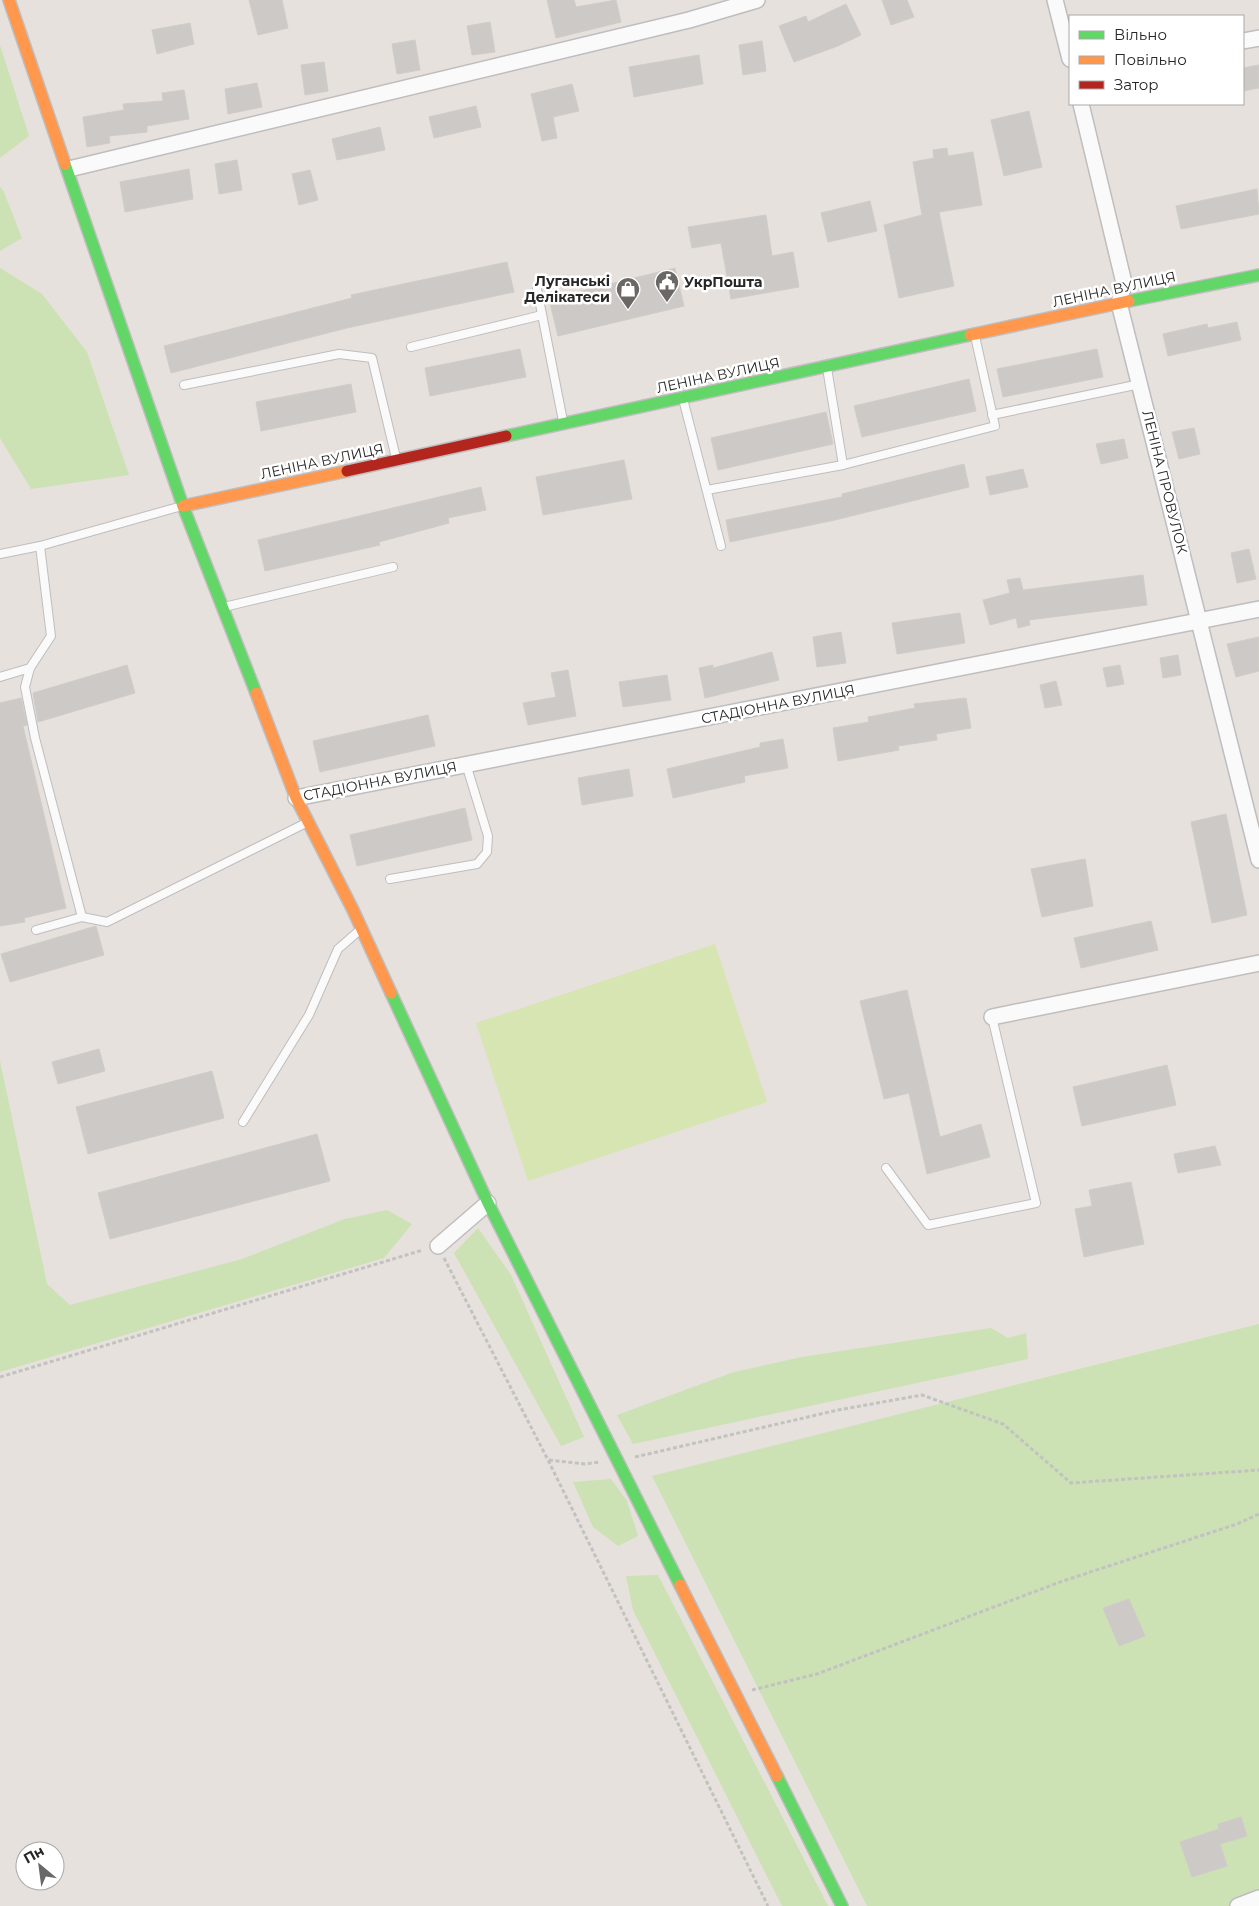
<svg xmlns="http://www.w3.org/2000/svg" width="1259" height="1906" viewBox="0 0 1259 1906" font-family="Montserrat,sans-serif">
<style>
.green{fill:#cce1b4}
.pitch{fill:#d7e5b2}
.building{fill:#cdc9c6;stroke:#d0ccc8}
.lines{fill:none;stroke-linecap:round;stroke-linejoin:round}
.lane-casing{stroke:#bfbdbe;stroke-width:10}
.street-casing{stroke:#bfbdbe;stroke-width:18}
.fast-casing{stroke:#bfbdbe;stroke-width:14}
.slow-casing{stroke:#bfbdbe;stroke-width:14}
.jam-casing{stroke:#bfbdbe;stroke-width:14}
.path{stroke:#c2c2c1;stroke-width:3;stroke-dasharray:4 2.5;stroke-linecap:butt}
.lane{stroke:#fbfafa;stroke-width:8}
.street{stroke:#fbfafa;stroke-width:15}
.fast{stroke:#63d668;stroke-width:11}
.slow{stroke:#ff974d;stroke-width:11}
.jam{stroke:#b3261e;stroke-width:11}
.labels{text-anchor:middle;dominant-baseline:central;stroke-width:5;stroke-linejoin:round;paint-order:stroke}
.poi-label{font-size:14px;font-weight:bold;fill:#272727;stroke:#fff;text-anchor:end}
.street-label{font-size:14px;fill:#272727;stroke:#fff}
</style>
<rect width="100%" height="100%" fill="#e6e1dc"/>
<g class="green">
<path d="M0,45L29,136L0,158Z"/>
<path d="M0,187L3,190L22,238L0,251Z"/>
<path d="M0,268L42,294L87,352L129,475L31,489L0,438Z"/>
<path d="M0,1061L47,1284L70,1305L242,1259L345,1219L387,1210L412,1224L384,1258L0,1372Z"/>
<path d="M478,1228L511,1275L584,1437L561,1446L454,1253Z"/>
<path d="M1259,1324V1906H867L652,1476Z"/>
<path d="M991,1328L1008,1338L1026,1333L1028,1359L633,1444L617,1415L734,1372L802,1357Z"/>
<path d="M611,1479L627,1501L638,1536L618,1546L593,1527L573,1482Z"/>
<path d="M658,1575L828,1906H782L633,1610L626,1576Z"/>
</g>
<path class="pitch" d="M715,944L767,1102L528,1181L476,1023Z"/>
<g class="building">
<path d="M249,0H282L288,28L258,35Z"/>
<path d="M547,0H574L576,7L616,0L621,22L556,38Z"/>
<path d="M882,0H907L914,17L891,25Z"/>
<path d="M846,4L861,35L838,46L794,62L779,26L806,16L808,22Z"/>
<path d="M490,22L495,52L472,55L467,26Z"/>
<path d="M190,23L194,44L157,54L152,30Z"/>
<path d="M415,40L420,70L397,74L392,44Z"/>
<path d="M762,41L766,71L743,75L739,45Z"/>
<path d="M699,55L703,84L634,97L629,67Z"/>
<path d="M324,62L328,91L305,95L301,65Z"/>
<path d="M1259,65V88L1243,91V68Z"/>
<path d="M257,83L262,107L228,114L225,89Z"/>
<path d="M572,84L579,111L553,117L557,138L542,141L531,94Z"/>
<path d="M184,90L189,119L147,126V132L109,136L110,143L87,147L83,117L124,110L123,104L163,101L162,93Z"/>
<path d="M476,106L481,127L434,138L429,117Z"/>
<path d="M1029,111L1042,167L1004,176L991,120Z"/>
<path d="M380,127L385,150L337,160L332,139Z"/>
<path d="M947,148L948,156L973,152L982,205L939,212L954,286L899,298L884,225L922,215L913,162L934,158L933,150Z"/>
<path d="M237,160L242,190L219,194L215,164Z"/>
<path d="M189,169L193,199L125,212L120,182Z"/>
<path d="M310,170L318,200L299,205L292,174Z"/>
<path d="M1257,189L1259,214L1181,229L1176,206Z"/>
<path d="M870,201L877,231L828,242L821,213Z"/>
<path d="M766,215L772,256L793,252L799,287L731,299L721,243L692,248L688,227Z"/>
<path d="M507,262L514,292L347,328L171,373L164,346L352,298L351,295Z"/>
<path d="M675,268L684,306L558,336L549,299Z"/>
<path d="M1237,322L1241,340L1168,356L1163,334L1207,324L1208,328Z"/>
<path d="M520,349L526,377L430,396L425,368Z"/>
<path d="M1097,349L1103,377L1003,397L997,369Z"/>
<path d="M969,379L976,411L862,437L854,406Z"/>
<path d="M351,384L356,412L261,431L256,402Z"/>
<path d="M826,412L833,444L718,470L711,438Z"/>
<path d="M1194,428L1200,454L1179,459L1172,432Z"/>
<path d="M1124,439L1128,458L1101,464L1096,444Z"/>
<path d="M624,460L632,499L543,515L536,477Z"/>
<path d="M964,464L969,487L835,520L730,542L726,520L842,497V494Z"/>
<path d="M1023,469L1028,487L990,495L986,477Z"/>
<path d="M481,487L486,510L448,518L449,523L379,542L380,545L265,571L258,540Z"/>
<path d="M1249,549L1256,579L1237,583L1231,553Z"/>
<path d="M1143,575L1147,605L1029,620L1030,625L1018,628L1016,618L990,625L983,600L1010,593L1007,580L1020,578L1023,590Z"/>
<path d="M960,613L965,643L897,654L892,623Z"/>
<path d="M841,632L846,663L817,667L813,637Z"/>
<path d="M1259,637V671L1236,677L1227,644Z"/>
<path d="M772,652L779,680L705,698L699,668L713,665V668Z"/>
<path d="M1178,655L1181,675L1163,678L1160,658Z"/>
<path d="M127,665L135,693L38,722L33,693Z"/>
<path d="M1120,665L1124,684L1107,687L1103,668Z"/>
<path d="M568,670L576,716L528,725L523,703L556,697L551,673Z"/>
<path d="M667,675L671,700L623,707L619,682Z"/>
<path d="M1056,681L1062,705L1045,708L1040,685Z"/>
<path d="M21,698L27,725L23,726L66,908L24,918L25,922L0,926V703Z"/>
<path d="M966,698L971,728L936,734L937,740L898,746L899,750L838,761L833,728L869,722L868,717L915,708L914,704Z"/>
<path d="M428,715L435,746L320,772L313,741Z"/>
<path d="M783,739L788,768L744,776L745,782L673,798L667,769L760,747V743Z"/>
<path d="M629,769L633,796L582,805L578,778Z"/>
<path d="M465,808L472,840L357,866L350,835Z"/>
<path d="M1226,814L1247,915L1212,923L1191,822Z"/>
<path d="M1085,859L1093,906L1042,917L1031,869Z"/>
<path d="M1151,921L1158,950L1081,968L1074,938Z"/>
<path d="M96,926L104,955L10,982L1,954Z"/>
<path d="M907,990L940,1137L981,1124L990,1157L927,1174L909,1093L884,1099L860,1001Z"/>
<path d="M99,1049L105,1071L58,1084L52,1062Z"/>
<path d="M1167,1065L1176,1105L1082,1126L1073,1087Z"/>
<path d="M212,1071L224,1118L88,1154L76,1107Z"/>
<path d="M317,1134L330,1181L110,1239L98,1193Z"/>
<path d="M1215,1146L1221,1165L1178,1173L1174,1154Z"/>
<path d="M1131,1182L1144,1244L1084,1257L1075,1209L1092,1206L1089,1190Z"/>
<path d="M1129,1599L1145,1636L1119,1646L1103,1608Z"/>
<path d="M1241,1817L1247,1836L1220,1844L1227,1866L1192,1877L1180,1842L1219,1829L1218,1824Z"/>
</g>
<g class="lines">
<g class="lane-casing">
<g id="lane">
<path d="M537,289L563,421"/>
<path d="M411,347L542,315"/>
<path d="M827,368L843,465"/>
<path d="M184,385L339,354L372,358L396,458"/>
<path d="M683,399L721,546"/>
<path d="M992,415L1140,384"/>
<path d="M707,490L843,465L995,426L975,336"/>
<path d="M0,554L40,546L182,506"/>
<path d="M224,607L393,567"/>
<path d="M0,677L30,668"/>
<path d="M390,879L477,864L487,852L488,836L466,764"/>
<path d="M82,917L107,922L306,823"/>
<path d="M36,930L82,917L35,738L25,687L30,668L51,636L40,546"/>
<path d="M243,1122L309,1015L338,949L361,929"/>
<path d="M886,1168L928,1225L1036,1203L992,1017"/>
</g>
</g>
<g class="street-casing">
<g id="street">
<path d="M1055,0L1070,59"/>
<path d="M1243,41L1259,38"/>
<path d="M1081,104L1124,283L1119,303L1259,860"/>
<path d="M69,169L689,20L757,0"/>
<path d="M296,798L1259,609"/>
<path d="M992,1017L1259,963"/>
<path d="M438,1246L488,1203"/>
<path d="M1238,1906L1259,1898"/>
</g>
</g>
<g class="fast-casing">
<g id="fast">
<path d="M65,164L183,506L256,693"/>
<path d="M1129,301L1259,275"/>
<path d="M506,436L970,335"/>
<path d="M391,993L488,1203L680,1585"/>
<path d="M777,1776L842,1906"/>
</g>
</g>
<g class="slow-casing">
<g id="slow">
<path d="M9,0L65,164"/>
<path d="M970,335L1129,301"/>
<path d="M183,506L347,471"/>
<path d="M256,693L296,798L353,910L391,993"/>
<path d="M680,1585L777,1776"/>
</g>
</g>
<g class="jam-casing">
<path id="jam" d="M347,471L506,436"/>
</g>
<g class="path">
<path d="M444,1258L548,1460L768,1906"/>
<path d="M0,1377L423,1250"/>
<path d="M635,1457L838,1410L922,1395L1003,1424L1071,1483L1259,1470"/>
<path d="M549,1460L585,1464L600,1462"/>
<path d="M752,1690L817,1674L1060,1582L1237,1524L1259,1514"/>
</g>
<use href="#lane" class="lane"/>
<use href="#street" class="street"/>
<use href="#fast" class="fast"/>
<use href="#slow" class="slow"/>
<use href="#jam" class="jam"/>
</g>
<defs>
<g id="civic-pin" transform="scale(1.25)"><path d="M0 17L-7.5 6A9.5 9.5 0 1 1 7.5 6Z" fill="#6a6866" stroke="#fff"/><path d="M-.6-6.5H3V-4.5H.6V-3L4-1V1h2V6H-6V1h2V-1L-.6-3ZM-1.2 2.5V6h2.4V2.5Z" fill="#fff"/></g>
<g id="shop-pin" transform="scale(1.25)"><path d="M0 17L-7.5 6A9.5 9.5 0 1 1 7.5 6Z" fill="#6a6866" stroke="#fff"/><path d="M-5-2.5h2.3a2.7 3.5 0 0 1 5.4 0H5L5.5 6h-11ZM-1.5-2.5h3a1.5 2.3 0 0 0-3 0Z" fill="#fff"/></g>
</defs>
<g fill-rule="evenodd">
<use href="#civic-pin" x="667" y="282"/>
<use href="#shop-pin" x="628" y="289"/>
</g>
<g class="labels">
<g class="poi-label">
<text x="610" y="281">Луганські<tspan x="610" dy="16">Делікатеси</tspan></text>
<text x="684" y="282" text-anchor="start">УкрПошта</text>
</g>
<g class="street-label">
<text transform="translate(1114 289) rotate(-12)">ЛЕНІНА ВУЛИЦЯ</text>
<text transform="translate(718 375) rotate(-12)">ЛЕНІНА ВУЛИЦЯ</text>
<text transform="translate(322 461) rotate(-12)">ЛЕНІНА ВУЛИЦЯ</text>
<text transform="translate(1165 482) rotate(76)">ЛЕНІНА ПРОВУЛОК</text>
<text transform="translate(778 704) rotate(-11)">СТАДІОННА ВУЛИЦЯ</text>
<text transform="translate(380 781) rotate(-11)">СТАДІОННА ВУЛИЦЯ</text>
</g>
</g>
<rect x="1069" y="15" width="175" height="90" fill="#ffffff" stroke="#a9a9a9"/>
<rect x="1079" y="31" width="25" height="8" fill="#63d668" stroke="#a9a9a9"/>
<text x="1114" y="40" font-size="15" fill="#272727">Вільно</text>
<rect x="1079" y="56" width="25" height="8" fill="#ff974d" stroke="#a9a9a9"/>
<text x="1114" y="65" font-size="15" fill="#272727">Повільно</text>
<rect x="1079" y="81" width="25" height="8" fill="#b3261e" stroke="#a9a9a9"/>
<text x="1114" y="90" font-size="15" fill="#272727">Затор</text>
<g transform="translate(40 1866) rotate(331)"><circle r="24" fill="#ffffff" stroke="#a9a9a9"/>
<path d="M0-4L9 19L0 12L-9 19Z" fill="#6a6866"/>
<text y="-8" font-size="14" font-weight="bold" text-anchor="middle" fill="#272727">Пн</text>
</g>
</svg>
